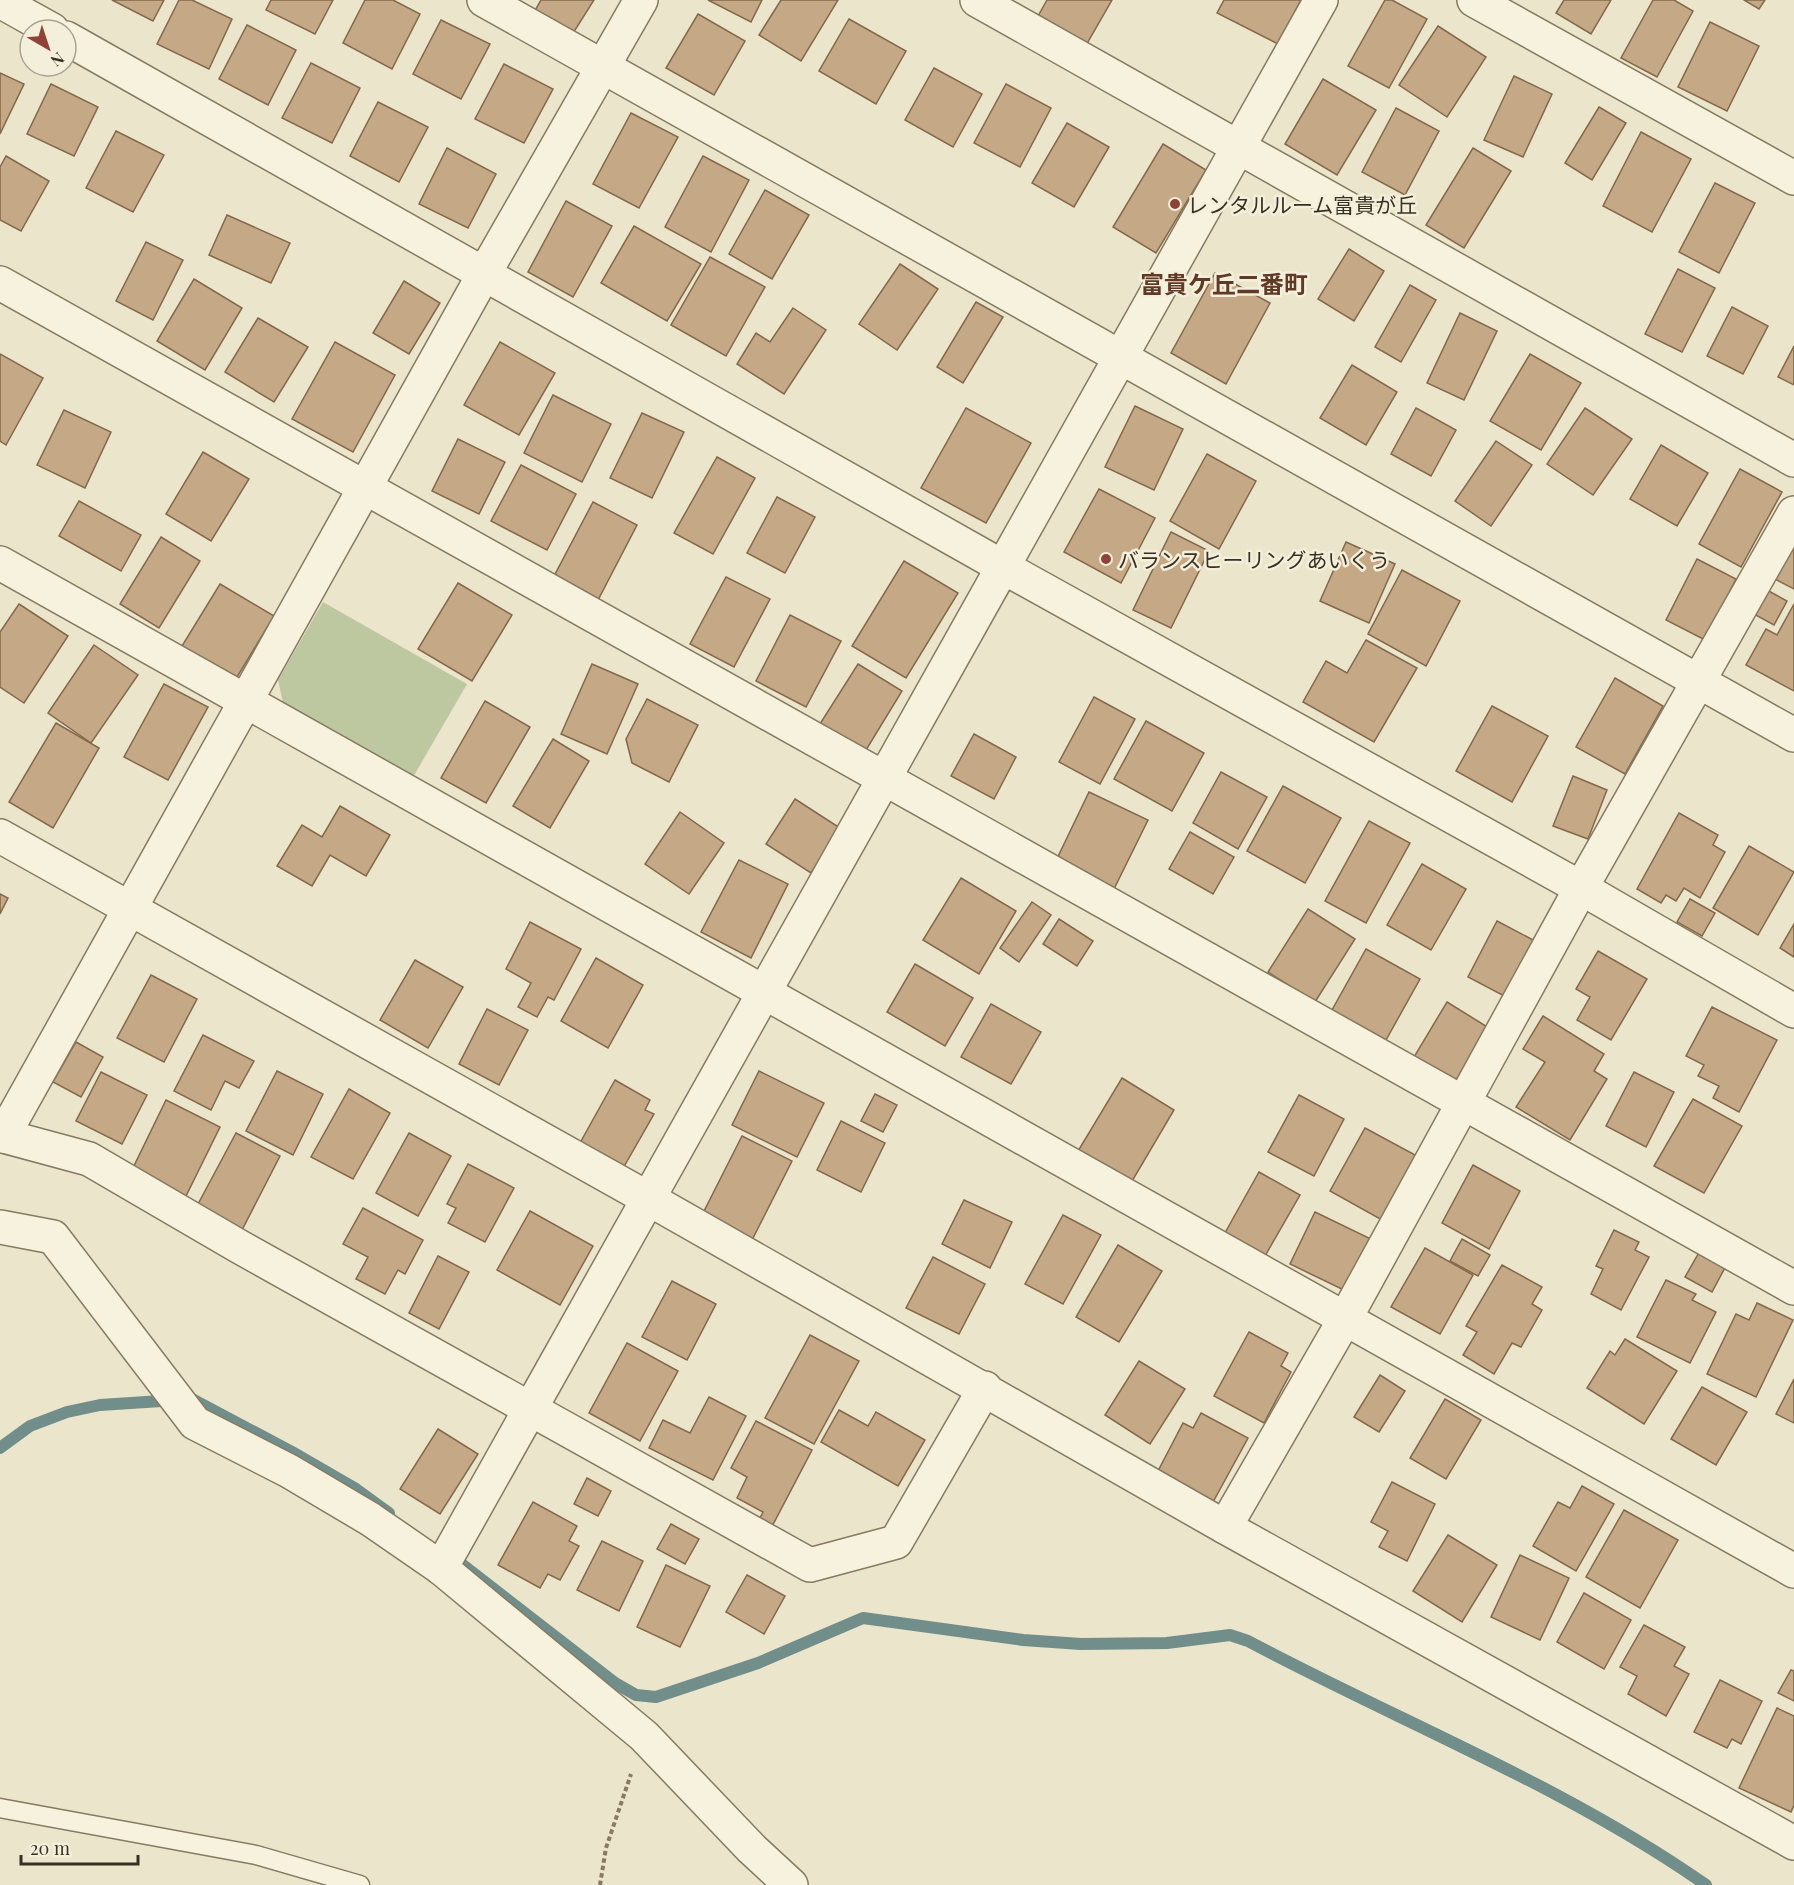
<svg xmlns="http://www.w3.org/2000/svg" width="1794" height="1885" viewBox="0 0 1794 1885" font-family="'Playfair Display','Noto Sans JP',serif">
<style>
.green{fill:#bec8a0}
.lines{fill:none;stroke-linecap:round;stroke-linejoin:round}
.stream{stroke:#728e8b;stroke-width:12}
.building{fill:#c5a886;stroke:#83684a;stroke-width:1.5}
.lane-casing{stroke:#867a61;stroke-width:21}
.street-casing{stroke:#867a61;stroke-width:36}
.path{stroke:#867a61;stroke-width:4;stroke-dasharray:4.5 3;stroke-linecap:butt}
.lane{stroke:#f6f2de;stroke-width:18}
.street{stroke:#f6f2de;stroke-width:33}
.poi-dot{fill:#8f4238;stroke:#f3efdb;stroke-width:2}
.labels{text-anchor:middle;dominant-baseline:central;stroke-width:5;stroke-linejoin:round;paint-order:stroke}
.poi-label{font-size:21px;fill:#393023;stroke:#f3efdb;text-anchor:start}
.quarter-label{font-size:24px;font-weight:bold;fill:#613a27;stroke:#f3efdb}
</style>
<rect width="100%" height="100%" fill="#ebe5cc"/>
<path class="green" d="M323,602L467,684L412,779L284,707L278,680Z"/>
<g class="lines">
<g class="stream">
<path d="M0,1448L30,1426L67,1412L100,1405L192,1399L292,1452L356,1489L389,1513"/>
<path d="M450,1555L615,1683L636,1695L656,1697L758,1663L863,1618L1023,1640L1081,1644L1167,1643L1230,1635L1248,1641C1400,1722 1565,1786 1706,1885"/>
</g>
</g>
<g class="building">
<path d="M112,0H164L153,21Z"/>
<path d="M179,0H192L232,19L209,69L157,44Z"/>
<path d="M271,0H333L315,34L266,10Z"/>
<path d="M365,0H393L420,14L392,69L343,43Z"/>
<path d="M541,0H594L570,38L533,14Z"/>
<path d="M708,0H762L751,22Z"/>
<path d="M781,0H838L801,61L759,35Z"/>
<path d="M1047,0H1112L1081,54L1032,27Z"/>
<path d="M1224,0H1301L1278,44L1217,13Z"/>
<path d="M1385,0H1392L1427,19L1389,88L1348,66Z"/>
<path d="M1564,0H1611L1591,34L1556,13Z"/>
<path d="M1653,0H1674L1693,11L1657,77L1621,58Z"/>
<path d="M1744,0H1765L1759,9Z"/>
<path d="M698,14L745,41L714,95L666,68Z"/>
<path d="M849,19L906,51L876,104L819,71Z"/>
<path d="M441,20L490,44L461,99L413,74Z"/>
<path d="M1710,22L1759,46L1727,111L1678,87Z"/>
<path d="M247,25L296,50L268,105L219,79Z"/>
<path d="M1438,26L1486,57L1447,117L1399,85Z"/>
<path d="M311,63L360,88L332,143L282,118Z"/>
<path d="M504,64L553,89L524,143L475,119Z"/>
<path d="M934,68L982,94L953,147L905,120Z"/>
<path d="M0,73L24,84L0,134Z"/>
<path d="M1514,76L1552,94L1523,157L1484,140Z"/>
<path d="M1323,79L1376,110L1337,175L1285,144Z"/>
<path d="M51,84L98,107L74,156L27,134Z"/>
<path d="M1006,84L1051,108L1020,167L974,143Z"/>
<path d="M378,102L428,127L399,182L350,156Z"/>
<path d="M1599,107L1626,123L1592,180L1565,163Z"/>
<path d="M1396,108L1439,131L1405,195L1362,172Z"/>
<path d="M631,113L678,137L639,208L593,184Z"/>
<path d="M1067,123L1109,147L1074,207L1032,183Z"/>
<path d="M116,131L164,155L133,212L86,188Z"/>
<path d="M1641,132L1691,159L1652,232L1603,206Z"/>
<path d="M1163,144L1206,170L1156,253L1113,227Z"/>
<path d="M447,148L496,174L468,228L419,204Z"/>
<path d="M1473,148L1511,171L1464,248L1426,225Z"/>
<path d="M6,156L49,181L21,231L0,220V167Z"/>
<path d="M703,156L749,180L711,252L665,227Z"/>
<path d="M1715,183L1755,203L1719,273L1679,252Z"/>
<path d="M765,190L809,215L772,279L729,254Z"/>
<path d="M566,201L612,226L573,297L528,272Z"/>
<path d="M227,215L290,243L271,283L209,255Z"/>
<path d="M634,226L701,264L667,321L601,283Z"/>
<path d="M146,242L183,260L153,320L116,301Z"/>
<path d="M1349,249L1384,271L1354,321L1318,299Z"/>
<path d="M710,257L765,287L726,356L671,325Z"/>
<path d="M900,264L938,289L897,350L859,324Z"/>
<path d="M1678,269L1715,288L1682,352L1645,334Z"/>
<path d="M1215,273L1270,303L1226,384L1171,353Z"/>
<path d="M194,279L242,308L205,370L157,341Z"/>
<path d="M404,281L440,303L409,354L373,333Z"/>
<path d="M1410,285L1436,300L1401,362L1375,347Z"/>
<path d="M976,302L1003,317L963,383L937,367Z"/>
<path d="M1732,307L1768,326L1743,374L1707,356Z"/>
<path d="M793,308L826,330L784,394L737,364L756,333L770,342Z"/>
<path d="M1460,313L1497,331L1464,400L1427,383Z"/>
<path d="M258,318L308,347L274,402L225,372Z"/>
<path d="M335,342L395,375L353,452L292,419Z"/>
<path d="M500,342L555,373L519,435L464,405Z"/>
<path d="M1794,346V385L1778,377Z"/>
<path d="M0,354L43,378L6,445L0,441Z"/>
<path d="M1530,354L1581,383L1541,450L1490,421Z"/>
<path d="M1352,365L1397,392L1366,445L1320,418Z"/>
<path d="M553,395L611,424L582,482L524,453Z"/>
<path d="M1135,406L1183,429L1154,490L1105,467Z"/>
<path d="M966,408L1031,443L986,523L921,488Z"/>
<path d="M1416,408L1456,430L1431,476L1391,454Z"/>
<path d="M1585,408L1632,439L1593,495L1547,464Z"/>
<path d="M64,410L111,432L85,488L37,465Z"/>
<path d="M642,413L684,432L652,498L610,478Z"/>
<path d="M458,439L505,462L479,514L432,491Z"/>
<path d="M1496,441L1532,465L1491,526L1455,501Z"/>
<path d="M1661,445L1708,473L1677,526L1630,499Z"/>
<path d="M203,452L249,479L211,541L166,514Z"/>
<path d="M1207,454L1256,481L1219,549L1170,521Z"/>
<path d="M717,457L755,478L713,554L674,533Z"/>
<path d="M521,465L576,494L547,550L491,521Z"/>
<path d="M1740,469L1782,492L1741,567L1699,544Z"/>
<path d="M1099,489L1155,518L1121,583L1064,552Z"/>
<path d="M777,497L815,517L785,573L747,553Z"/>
<path d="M79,501L141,535L121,571L59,536Z"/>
<path d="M593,502L637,525L597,602L552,580Z"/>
<path d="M1171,532L1209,551L1171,628L1133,610Z"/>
<path d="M161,537L200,561L159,628L120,604Z"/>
<path d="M1794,537V589L1773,578Z"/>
<path d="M1346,542L1395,564L1369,623L1320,601Z"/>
<path d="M1697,559L1736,579L1705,640L1666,620Z"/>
<path d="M904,561L958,593L906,678L852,646Z"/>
<path d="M1402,570L1460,601L1426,666L1368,634Z"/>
<path d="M726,577L770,599L734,667L690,644Z"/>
<path d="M458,583L512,615L472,681L418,649Z"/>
<path d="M220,584L274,616L228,692L174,659Z"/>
<path d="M1765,589L1787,601L1774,625L1752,613Z"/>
<path d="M19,604L68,636L24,703L0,687V632Z"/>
<path d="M1794,604V691L1746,665L1766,629L1777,635Z"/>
<path d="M790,615L841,641L806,707L756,681Z"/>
<path d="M1366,640L1417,668L1374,742L1303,702L1326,661L1347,673Z"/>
<path d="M94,645L138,675L91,743L48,713Z"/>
<path d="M592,664L638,684L607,754L561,734Z"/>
<path d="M858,664L902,691L863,755L818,727Z"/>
<path d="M1615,678L1663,706L1625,774L1576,747Z"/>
<path d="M164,684L208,707L168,780L124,757Z"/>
<path d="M1094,697L1135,719L1100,784L1059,762Z"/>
<path d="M647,699L698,725L669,782L632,763L626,739Z"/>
<path d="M485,701L530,727L486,803L441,778Z"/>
<path d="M1492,706L1548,736L1512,802L1456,771Z"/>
<path d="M1146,721L1204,753L1172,811L1114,779Z"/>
<path d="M56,723L99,748L53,828L9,802Z"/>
<path d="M974,734L1016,757L994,799L951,776Z"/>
<path d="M553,739L589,761L550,828L513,806Z"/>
<path d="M1221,772L1267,797L1238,849L1193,823Z"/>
<path d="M1573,776L1607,790L1588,839L1553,826Z"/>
<path d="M1283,786L1341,818L1305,883L1247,851Z"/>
<path d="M1089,792L1148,820L1111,895L1053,867Z"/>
<path d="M795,799L840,828L811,873L766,844Z"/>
<path d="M340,806L390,835L366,876L330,855L312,886L277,866L302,825L322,837Z"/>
<path d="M680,812L724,843L689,894L645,864Z"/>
<path d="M1679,813L1718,835L1713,845L1725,852L1700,898L1684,888L1676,901L1666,895L1661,903L1637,889Z"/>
<path d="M1369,821L1410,843L1366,923L1325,901Z"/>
<path d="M1190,832L1234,857L1213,894L1169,869Z"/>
<path d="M1749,846L1794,872L1758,935L1713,908Z"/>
<path d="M739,860L788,884L751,958L701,932Z"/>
<path d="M1422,864L1466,889L1431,950L1387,925Z"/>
<path d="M961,878L1016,911L979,974L923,940Z"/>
<path d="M0,894L8,898L0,914Z"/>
<path d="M1690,899L1715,913L1702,936L1677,922Z"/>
<path d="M1032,902L1051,915L1019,962L1000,948Z"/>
<path d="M1308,909L1355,939L1315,1002L1268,972Z"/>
<path d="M1059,919L1093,941L1077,966L1043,944Z"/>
<path d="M1497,921L1537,942L1508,998L1468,977Z"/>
<path d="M530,922L581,949L554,1000L548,997L537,1017L518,1007L531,983L506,969Z"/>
<path d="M1794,924V957L1780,948Z"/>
<path d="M1366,949L1420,979L1386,1040L1332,1010Z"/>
<path d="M1598,951L1647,979L1611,1040L1577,1020L1590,997L1576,989Z"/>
<path d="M596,958L643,985L608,1048L561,1021Z"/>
<path d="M415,960L463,987L428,1048L380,1020Z"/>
<path d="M915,964L973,998L945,1046L887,1012Z"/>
<path d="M151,975L197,999L164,1062L117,1038Z"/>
<path d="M1447,1002L1489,1028L1455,1082L1414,1057Z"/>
<path d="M991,1004L1041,1032L1011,1084L961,1057Z"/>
<path d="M1712,1007L1777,1040L1739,1112L1713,1098L1719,1086L1698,1076L1704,1065L1686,1056Z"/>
<path d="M487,1009L528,1030L499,1085L459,1064Z"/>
<path d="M1543,1016L1604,1054L1594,1071L1607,1079L1570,1140L1516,1107L1545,1062L1523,1049Z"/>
<path d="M203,1035L254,1061L239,1088L225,1081L211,1110L174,1091Z"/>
<path d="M76,1042L103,1057L81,1097L53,1082Z"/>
<path d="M277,1071L323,1094L293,1155L246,1131Z"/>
<path d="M759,1071L824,1103L797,1157L732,1125Z"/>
<path d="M101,1072L147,1095L122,1144L76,1121Z"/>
<path d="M1634,1072L1674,1092L1646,1147L1606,1126Z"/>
<path d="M1122,1078L1174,1110L1128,1188L1075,1156Z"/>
<path d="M615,1080L650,1100L645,1110L654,1114L618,1177L575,1152Z"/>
<path d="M349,1089L390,1113L353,1179L311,1157Z"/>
<path d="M875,1094L897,1105L883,1132L861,1121Z"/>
<path d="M1299,1095L1344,1119L1314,1176L1268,1152Z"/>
<path d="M1693,1099L1742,1126L1704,1193L1654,1166Z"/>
<path d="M166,1100L220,1127L185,1198L131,1172Z"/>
<path d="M841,1121L885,1143L861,1192L817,1170Z"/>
<path d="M1365,1128L1417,1156L1382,1220L1330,1191Z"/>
<path d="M236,1133L280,1156L242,1230L197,1206Z"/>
<path d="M409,1133L451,1156L418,1216L376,1193Z"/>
<path d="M742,1136L792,1161L747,1250L697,1225Z"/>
<path d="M468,1164L514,1188L485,1242L448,1223L456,1208L447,1204Z"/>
<path d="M1473,1165L1520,1191L1489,1249L1442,1223Z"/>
<path d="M1259,1172L1300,1195L1261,1263L1221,1240Z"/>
<path d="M964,1200L1012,1222L990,1268L942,1244Z"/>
<path d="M363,1208L423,1240L405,1274L398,1270L385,1294L356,1279L368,1257L343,1244Z"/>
<path d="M530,1211L593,1246L560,1305L497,1270Z"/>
<path d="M1315,1212L1373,1240L1348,1292L1290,1264Z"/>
<path d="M1063,1215L1101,1235L1063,1304L1025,1284Z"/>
<path d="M1614,1230L1639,1242L1635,1250L1649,1257L1621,1310L1591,1294L1603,1269L1596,1266Z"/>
<path d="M1462,1239L1490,1255L1478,1276L1450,1261Z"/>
<path d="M1118,1245L1162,1271L1119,1342L1076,1317Z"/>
<path d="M1425,1248L1473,1275L1440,1334L1391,1307Z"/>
<path d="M1701,1249L1727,1264L1712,1292L1685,1277Z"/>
<path d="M438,1256L469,1272L439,1329L409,1313Z"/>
<path d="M933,1257L985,1284L959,1334L906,1308Z"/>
<path d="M1502,1265L1542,1287L1532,1304L1542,1310L1521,1347L1512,1343L1494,1374L1463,1355L1477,1332L1466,1326Z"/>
<path d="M1666,1280L1696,1294L1692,1300L1716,1312L1690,1363L1637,1337Z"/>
<path d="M672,1281L716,1304L687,1360L642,1337Z"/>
<path d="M1757,1303L1793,1320L1756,1397L1707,1374L1736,1314L1749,1320Z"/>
<path d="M1249,1332L1288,1353L1281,1366L1291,1372L1264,1423L1214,1396Z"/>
<path d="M810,1335L859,1361L814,1444L765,1418Z"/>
<path d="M1625,1339L1677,1371L1644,1424L1587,1388L1610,1351L1615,1355Z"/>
<path d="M627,1343L678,1371L640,1441L589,1413Z"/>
<path d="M1139,1361L1185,1389L1150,1444L1105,1415Z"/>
<path d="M1380,1375L1405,1391L1379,1432L1354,1417Z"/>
<path d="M1794,1379V1423L1776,1414Z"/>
<path d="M1702,1387L1747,1412L1716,1465L1671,1439Z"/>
<path d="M709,1397L746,1416L713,1480L649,1448L663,1420L690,1433Z"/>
<path d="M1445,1399L1481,1420L1446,1479L1410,1458Z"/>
<path d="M839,1410L868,1426L876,1412L925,1440L898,1486L821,1442Z"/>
<path d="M1201,1413L1248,1438L1213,1502L1157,1473L1183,1423L1193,1428Z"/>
<path d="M756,1421L812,1450L767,1536L754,1529L763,1512L737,1498L747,1477L731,1468Z"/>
<path d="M438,1429L478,1454L440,1514L400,1489Z"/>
<path d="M587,1478L611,1491L598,1516L574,1504Z"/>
<path d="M1392,1482L1435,1504L1407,1561L1379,1547L1388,1531L1371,1522Z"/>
<path d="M1582,1486L1614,1504L1576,1571L1533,1546L1558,1502L1570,1508Z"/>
<path d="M533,1502L577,1526L569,1541L579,1546L560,1580L548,1574L540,1588L498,1565Z"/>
<path d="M1624,1510L1678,1540L1640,1608L1586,1577Z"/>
<path d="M671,1524L699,1539L685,1564L657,1549Z"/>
<path d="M1448,1535L1497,1565L1462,1622L1413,1591Z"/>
<path d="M602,1541L643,1561L619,1611L577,1590Z"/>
<path d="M1520,1555L1569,1578L1540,1640L1491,1617Z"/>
<path d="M666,1565L710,1586L680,1647L637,1627Z"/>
<path d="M747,1575L785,1596L764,1634L726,1612Z"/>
<path d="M1584,1593L1631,1620L1604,1669L1557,1642Z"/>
<path d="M1644,1625L1685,1647L1674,1666L1689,1674L1666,1716L1628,1694L1637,1676L1620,1667Z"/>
<path d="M1791,1670L1794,1671V1701L1778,1693Z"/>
<path d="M1720,1680L1762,1701L1741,1744L1732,1739L1727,1748L1694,1732Z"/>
<path d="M1777,1708L1794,1716V1805L1791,1812L1739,1788Z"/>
</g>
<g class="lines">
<g class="lane-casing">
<path id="lane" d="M0,1808L256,1855L360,1885"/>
</g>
<g class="street-casing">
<g id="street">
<path d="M484,0L1794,735"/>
<path d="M977,0L1794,460"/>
<path d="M1474,0L1794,178"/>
<path d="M0,1L52,30"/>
<path d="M66,38L1003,567L1581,888L1794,1011"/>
<path d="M0,283L1794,1288"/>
<path d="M0,563L1794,1571"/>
<path d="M0,836L649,1199L1225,1527L1794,1843"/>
<path d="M0,1135L89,1159L240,1247L810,1565L896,1542L985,1388"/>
<path d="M3,1136L484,274L641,0"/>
<path d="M0,1227L53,1237L195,1423L289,1471L370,1519L441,1568L644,1736L752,1849L791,1885"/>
<path d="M1225,1527L1346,1317L1581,888L1794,513"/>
<path d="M441,1568L1321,0"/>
</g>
</g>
<path class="path" d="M600,1885L606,1848L631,1774"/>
<use href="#lane" class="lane"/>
<use href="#street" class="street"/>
</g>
<g class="poi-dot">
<circle cx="1175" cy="204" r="6"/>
<circle cx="1106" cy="559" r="6"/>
</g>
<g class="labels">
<g class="poi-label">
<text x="1187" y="204">レンタルルーム富貴が丘</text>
<text x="1118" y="559">バランスヒーリングあいくう</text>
</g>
<g class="quarter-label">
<text x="1224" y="283">富貴ケ丘二番町</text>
</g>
</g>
<g transform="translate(48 48) rotate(141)"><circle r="28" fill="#f3efdb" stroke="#a9a391" stroke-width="1.5"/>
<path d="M0-4.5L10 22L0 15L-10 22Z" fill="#8f4238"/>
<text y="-9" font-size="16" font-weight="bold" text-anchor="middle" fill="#393023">N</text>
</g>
<path d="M21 1855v9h117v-9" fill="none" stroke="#393023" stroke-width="3"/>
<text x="30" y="1855" font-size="18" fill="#393023" stroke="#f3efdb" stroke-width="4.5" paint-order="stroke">20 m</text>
</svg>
